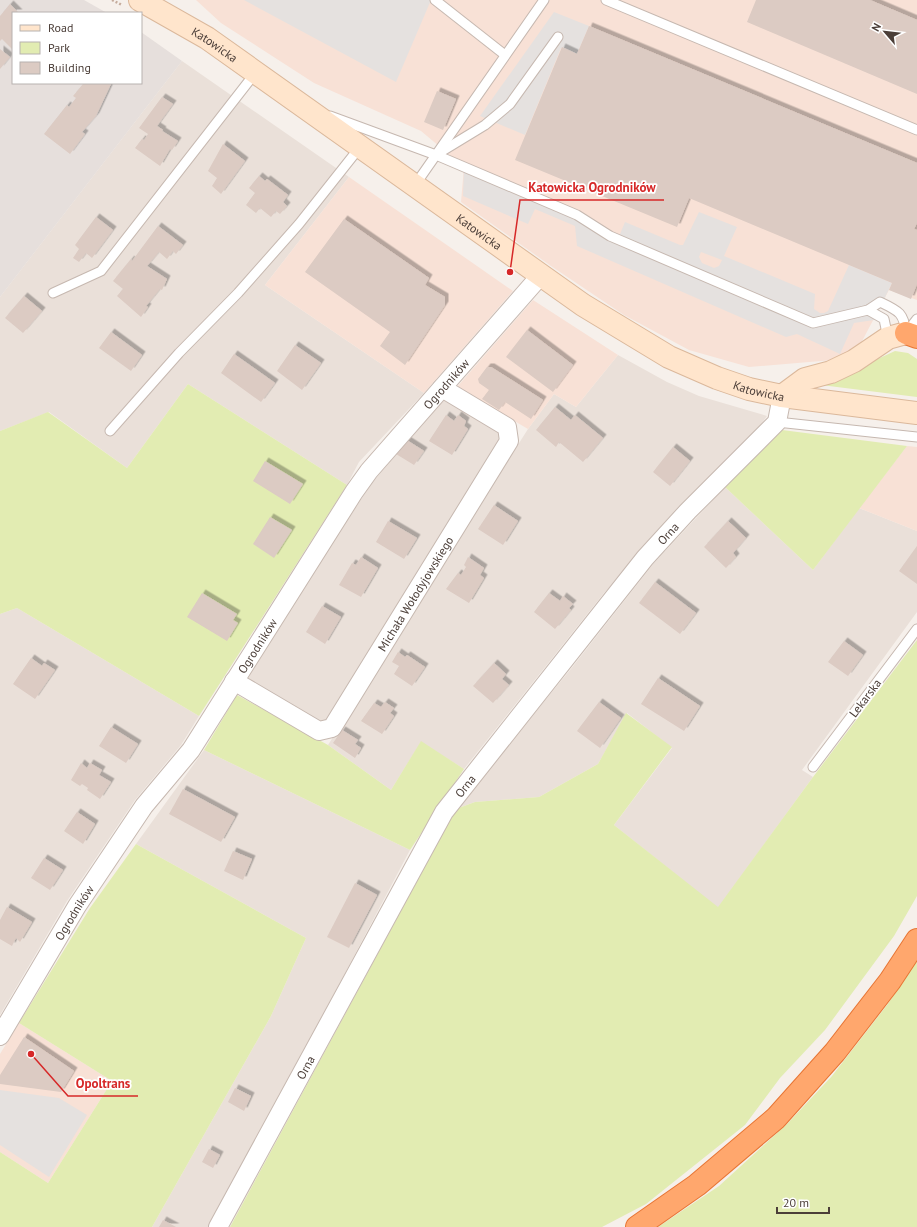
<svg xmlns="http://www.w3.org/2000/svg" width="917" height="1227" viewBox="0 0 917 1227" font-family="'PT Sans',sans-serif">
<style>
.residential{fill:#eae0d9}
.commercial{fill:#f8e1d6}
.industrial{fill:#e6dfdc}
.green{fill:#e2ecb2}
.parking{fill:#e5e1df;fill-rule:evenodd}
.building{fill:#dccbc3;filter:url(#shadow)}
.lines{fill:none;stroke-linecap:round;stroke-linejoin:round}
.lane-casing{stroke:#c6b8b0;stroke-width:11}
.street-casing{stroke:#c6b8b0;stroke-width:20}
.secondary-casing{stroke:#dbb89b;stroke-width:24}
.highway-casing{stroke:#e77534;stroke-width:24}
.path{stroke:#c5ac9d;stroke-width:2.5;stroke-dasharray:2 2;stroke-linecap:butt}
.lane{stroke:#fff;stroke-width:9}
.street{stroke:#fff;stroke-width:18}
.secondary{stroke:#ffe5cc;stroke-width:22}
.highway{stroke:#ffa76d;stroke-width:22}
.labels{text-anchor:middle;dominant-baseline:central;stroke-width:3.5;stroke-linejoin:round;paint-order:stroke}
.street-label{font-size:12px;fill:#4b3e38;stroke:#fff}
.leader{fill:none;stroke:#d62828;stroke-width:1.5}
.callout-dot{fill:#d62828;stroke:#fff;stroke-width:1.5}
.callout-label{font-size:13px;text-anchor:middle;font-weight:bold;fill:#d62828;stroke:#fff;stroke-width:3.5;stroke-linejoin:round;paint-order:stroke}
</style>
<defs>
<filter id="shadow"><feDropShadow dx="3.5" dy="-3.5" stdDeviation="0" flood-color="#0004"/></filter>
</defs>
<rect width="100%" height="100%" fill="#f6f0eb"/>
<g class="residential">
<path d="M182,61L349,177L265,285L424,393L359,462L347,485L188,384L127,468L49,412L0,431V297Z"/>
<path d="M618,355L667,382L699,396L767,416L755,432L604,593L464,769L421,742L391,790L328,745L528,429L554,394L576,407Z"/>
<path d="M443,399L500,432L502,442L328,720L320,722L245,680L321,560L372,483Z"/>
<path d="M725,487L813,570L859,508L917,531V612L802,770L813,777L718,908L614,825L672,748L627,713L598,764L539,797L475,802L456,809L570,670L654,563Z"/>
<path d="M17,608L199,716L181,745L135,800L67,901L0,1015V614Z"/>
<path d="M204,750L410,850L211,1227H152L271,1016L306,938L136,844Z"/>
</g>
<g class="commercial">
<path d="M196,0H917V300L889,290L860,345L833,360L749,367L689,350L624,315L551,266L461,202L464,167L421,131L314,83L221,23Z"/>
<path d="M349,177L513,291L424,393L265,285Z"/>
<path d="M533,300L618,355L576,407L554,394L528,429L457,387Z"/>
<path d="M907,446L917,447V531L859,508Z"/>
<path d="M19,1023L112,1081L48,1183L0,1152V1054Z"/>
</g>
<path class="industrial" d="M0,0H84L107,13H13V83H141V32L182,61L0,297Z"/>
<g class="green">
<path d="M895,351L908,353L917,359V397L821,385Z"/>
<path d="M188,384L347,485L199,716L17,608L0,614V431L48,412L127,468Z"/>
<path d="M782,430L907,446L813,570L725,487Z"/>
<path d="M917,640V896L894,936L825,1030L780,1078L745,1125L646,1204L602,1227H230L456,809L475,802L539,797L598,764L626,713L672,747L614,825L718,907L813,777Z"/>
<path d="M237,695L328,745L391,790L421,741L464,769L410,850L204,750Z"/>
<path d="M136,844L306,938L271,1016L152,1227H0V1152L48,1183L112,1081L19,1023L90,908Z"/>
<path d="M917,961V1227H658L719,1186L788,1123L832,1076L887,1005Z"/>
</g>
<g class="parking">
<path d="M244,0H431L396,82Z"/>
<path d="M554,12L589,26L577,54L561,48L525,135L480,116Z"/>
<path d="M464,167L577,215L618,239L625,222L680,245H683L699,212L737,227L724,256L815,294L814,309L820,313H824L828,311L849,265L892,283L874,320L854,323L840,354L797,334L786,337L577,246L575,226L535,209L528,224L463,196ZM701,252L722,260L719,266L714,268L702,263L699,257Z"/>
<path d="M0,1090L59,1098L87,1115L49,1177L0,1145Z"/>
</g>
<g class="building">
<path d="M756,0H870L917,20V94L747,22Z"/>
<path d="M10,4L19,13H13V50L2,39L0,41V16Z"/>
<path d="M589,26L917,163V223L914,229L917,230V284L911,299L889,290L892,283L689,198L677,227L515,160L562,47L577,54Z"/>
<path d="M0,49L10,57L0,69Z"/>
<path d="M84,83L111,84L96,116L82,132L85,134L70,154L44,134L67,105L69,107L76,98L73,96Z"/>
<path d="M437,91L456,99L443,130L424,122Z"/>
<path d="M162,97L173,104L157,126L163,130L162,131L178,141L172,150L170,149L160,166L135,148L142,139L144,140L148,134L139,128Z"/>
<path d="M223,144L245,161L221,194L212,186L217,178L208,171Z"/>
<path d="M259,176L265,181L267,179L288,195L283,202L287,206L280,214L276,211L271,217L260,208L256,213L246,205L255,193L249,188Z"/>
<path d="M96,217L113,230L92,258L86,253L79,262L73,258L79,249L75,245Z"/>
<path d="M344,219L429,278L425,285L445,297V305L405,365L380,346L390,332L305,272Z"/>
<path d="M158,226L183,245L176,254L173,251L167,259L159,252L147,266L167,279L162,290L160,289L146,306L148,307L141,317L117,296L123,289L113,281L131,259L132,261Z"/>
<path d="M24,296L42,311L23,333L5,318Z"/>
<path d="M527,330L573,365L553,392L506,357Z"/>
<path d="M111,332L142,355L131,371L99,348Z"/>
<path d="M295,345L321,363L302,390L277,371Z"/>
<path d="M234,354L275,383L261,402L221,373Z"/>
<path d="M487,367H491L543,400L531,419L505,402L499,410L482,399L489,390L479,383L478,379Z"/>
<path d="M555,407L571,420L575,415L603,438L583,462L559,442L556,447L536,430Z"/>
<path d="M446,415L454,421L458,415L466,421L464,426L468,429L452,455L429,441Z"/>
<path d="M405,439L424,451L414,465L396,454Z"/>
<path d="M673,447L690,461L670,486L653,472Z"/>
<path d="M265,461L303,484L290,504L253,481Z"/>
<path d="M494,505L518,521L503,545L478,529Z"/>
<path d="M270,517L292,530L274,558L253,544Z"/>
<path d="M388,521L417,538L404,559L376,542Z"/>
<path d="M728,521L746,538L733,553L736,557L726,568L704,547Z"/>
<path d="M917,546V584L899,571Z"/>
<path d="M361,557L378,568L361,597L339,585L352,563L356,565Z"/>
<path d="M468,557L484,568L480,575L484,578L469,603L446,589L458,573L461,575L466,567L464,565Z"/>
<path d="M655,582L696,613L680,634L639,603Z"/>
<path d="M202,593L237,614L233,620L238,623L227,641L187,617Z"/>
<path d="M549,593L560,601L563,596L573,604L569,608L571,610L555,629L534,612Z"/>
<path d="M322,606L341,617L325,644L306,632Z"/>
<path d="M844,641L863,655L848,676L828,662Z"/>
<path d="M398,652L405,657L407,655L425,667L412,686L394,674L399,666L392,662Z"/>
<path d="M31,658L42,666L44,663L55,670L35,699L13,684Z"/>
<path d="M494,663L506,674L502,679L509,685L493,703L473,686Z"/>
<path d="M658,678L700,706L684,731L641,704Z"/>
<path d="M385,702L394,708L390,713L394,716L382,734L361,721L374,703L381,707Z"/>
<path d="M599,702L621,718L600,748L577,731Z"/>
<path d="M111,727L138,744L126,763L99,746Z"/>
<path d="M342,730L358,740L355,744L361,748L355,758L333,743Z"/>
<path d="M81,763L87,768L90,763L102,770L99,775L111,782L100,799L87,790L88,788L82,784L80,786L71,780Z"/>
<path d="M183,789L235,817L221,842L169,814Z"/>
<path d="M77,812L95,824L83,844L64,831Z"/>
<path d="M233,851L252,859L243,880L224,871Z"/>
<path d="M44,858L63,870L50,890L31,878Z"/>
<path d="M355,883L377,895L349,948L327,937Z"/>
<path d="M7,907L32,922L20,942L16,938L12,946L0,939V920Z"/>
<path d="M24,1037L74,1071L61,1092L0,1084V1075Z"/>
<path d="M235,1088L251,1096L244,1111L228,1102Z"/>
<path d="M209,1149L220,1155L213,1168L202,1162Z"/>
<path d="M163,1220L176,1227H159Z"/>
</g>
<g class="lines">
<g class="lane-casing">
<g id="lane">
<path d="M435,0L505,55"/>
<path d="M606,0L917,130"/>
<path d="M330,116L436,155L577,215L610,236L813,323L868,310L880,302C899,311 904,313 906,333"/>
<path d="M439,153L485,125L510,104L558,37"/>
<path d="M415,185L544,0"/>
<path d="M53,293L101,271L256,72"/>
<path d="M868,310L884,319L888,338"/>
<path d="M906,333L917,319"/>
<path d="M777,422L917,437"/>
<path d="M110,431L179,353L238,293L299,224L360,147"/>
<path d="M813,767L917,629"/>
</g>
</g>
<g class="street-casing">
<g id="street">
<path id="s1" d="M234,681L319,731L332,728L509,441L507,427L442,388"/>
<path id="s2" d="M0,1036L77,906L144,806L191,750L354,492L369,471L541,275"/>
<path id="s3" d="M218,1227L444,812L645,558L688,511L777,422L782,396"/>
</g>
</g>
<g class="secondary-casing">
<g id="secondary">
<path id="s4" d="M140,0L207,38L583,305L669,357L717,378L749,389L782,396L917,413"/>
<path d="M782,396L805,379L831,372L854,361L888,338L906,333"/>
</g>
</g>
<g class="highway-casing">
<g id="highway">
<path d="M906,333L917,337"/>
<path d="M637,1227L697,1185L776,1118L835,1052L890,981L917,940"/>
</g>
</g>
<path class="path" d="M112,0L122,5"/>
<use href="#lane" class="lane"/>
<use href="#street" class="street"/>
<use href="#secondary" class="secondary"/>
<use href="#highway" class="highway"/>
</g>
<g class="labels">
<g class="street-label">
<text stroke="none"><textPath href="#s4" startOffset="87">Katowicka</textPath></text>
<text stroke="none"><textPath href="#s4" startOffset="411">Katowicka</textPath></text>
<text stroke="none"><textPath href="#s2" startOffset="792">Ogrodników</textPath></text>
<text stroke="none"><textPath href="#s4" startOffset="735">Katowicka</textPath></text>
<text stroke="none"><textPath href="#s3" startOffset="830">Orna</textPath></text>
<text stroke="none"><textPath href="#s1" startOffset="270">Michała Wołodyjowskiego</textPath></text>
<text stroke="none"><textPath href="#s2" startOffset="468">Ogrodników</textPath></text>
<text transform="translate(865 698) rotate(-53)">Lekarska</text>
<text stroke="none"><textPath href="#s3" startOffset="506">Orna</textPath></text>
<text stroke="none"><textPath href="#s2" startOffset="144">Ogrodników</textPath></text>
<text stroke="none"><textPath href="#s3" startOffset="182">Orna</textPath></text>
</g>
</g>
<path class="leader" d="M510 272L520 200H664M31 1054L68 1096H138"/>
<g class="callout-dot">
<circle cx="510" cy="272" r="4"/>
<circle cx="31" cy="1054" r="4"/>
</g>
<g class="callout-label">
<text x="592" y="192">Katowicka Ogrodników</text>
<text x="103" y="1088">Opoltrans</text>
</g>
<rect x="12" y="12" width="130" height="72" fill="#ffffff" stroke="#b7b2af"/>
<rect x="20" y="25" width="20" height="6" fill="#ffe5cc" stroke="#b7b2af"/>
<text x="48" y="32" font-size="12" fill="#4b3e38">Road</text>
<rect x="20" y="42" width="20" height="12" fill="#e2ecb2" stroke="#b7b2af"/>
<text x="48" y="52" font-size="12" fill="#4b3e38">Park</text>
<rect x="20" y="62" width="20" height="12" fill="#dccbc3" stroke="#b7b2af"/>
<text x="48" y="72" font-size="12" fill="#4b3e38">Building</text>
<g transform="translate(885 32) rotate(298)" stroke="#ffffff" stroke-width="3" paint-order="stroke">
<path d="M0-3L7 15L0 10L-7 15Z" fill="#4b3e38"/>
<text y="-6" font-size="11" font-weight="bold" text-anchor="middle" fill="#4b3e38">N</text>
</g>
<path d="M777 1207v6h52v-6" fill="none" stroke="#4b3e38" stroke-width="2"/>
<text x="783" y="1207" font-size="12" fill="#4b3e38" stroke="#ffffff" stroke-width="3" paint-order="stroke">20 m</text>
</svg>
